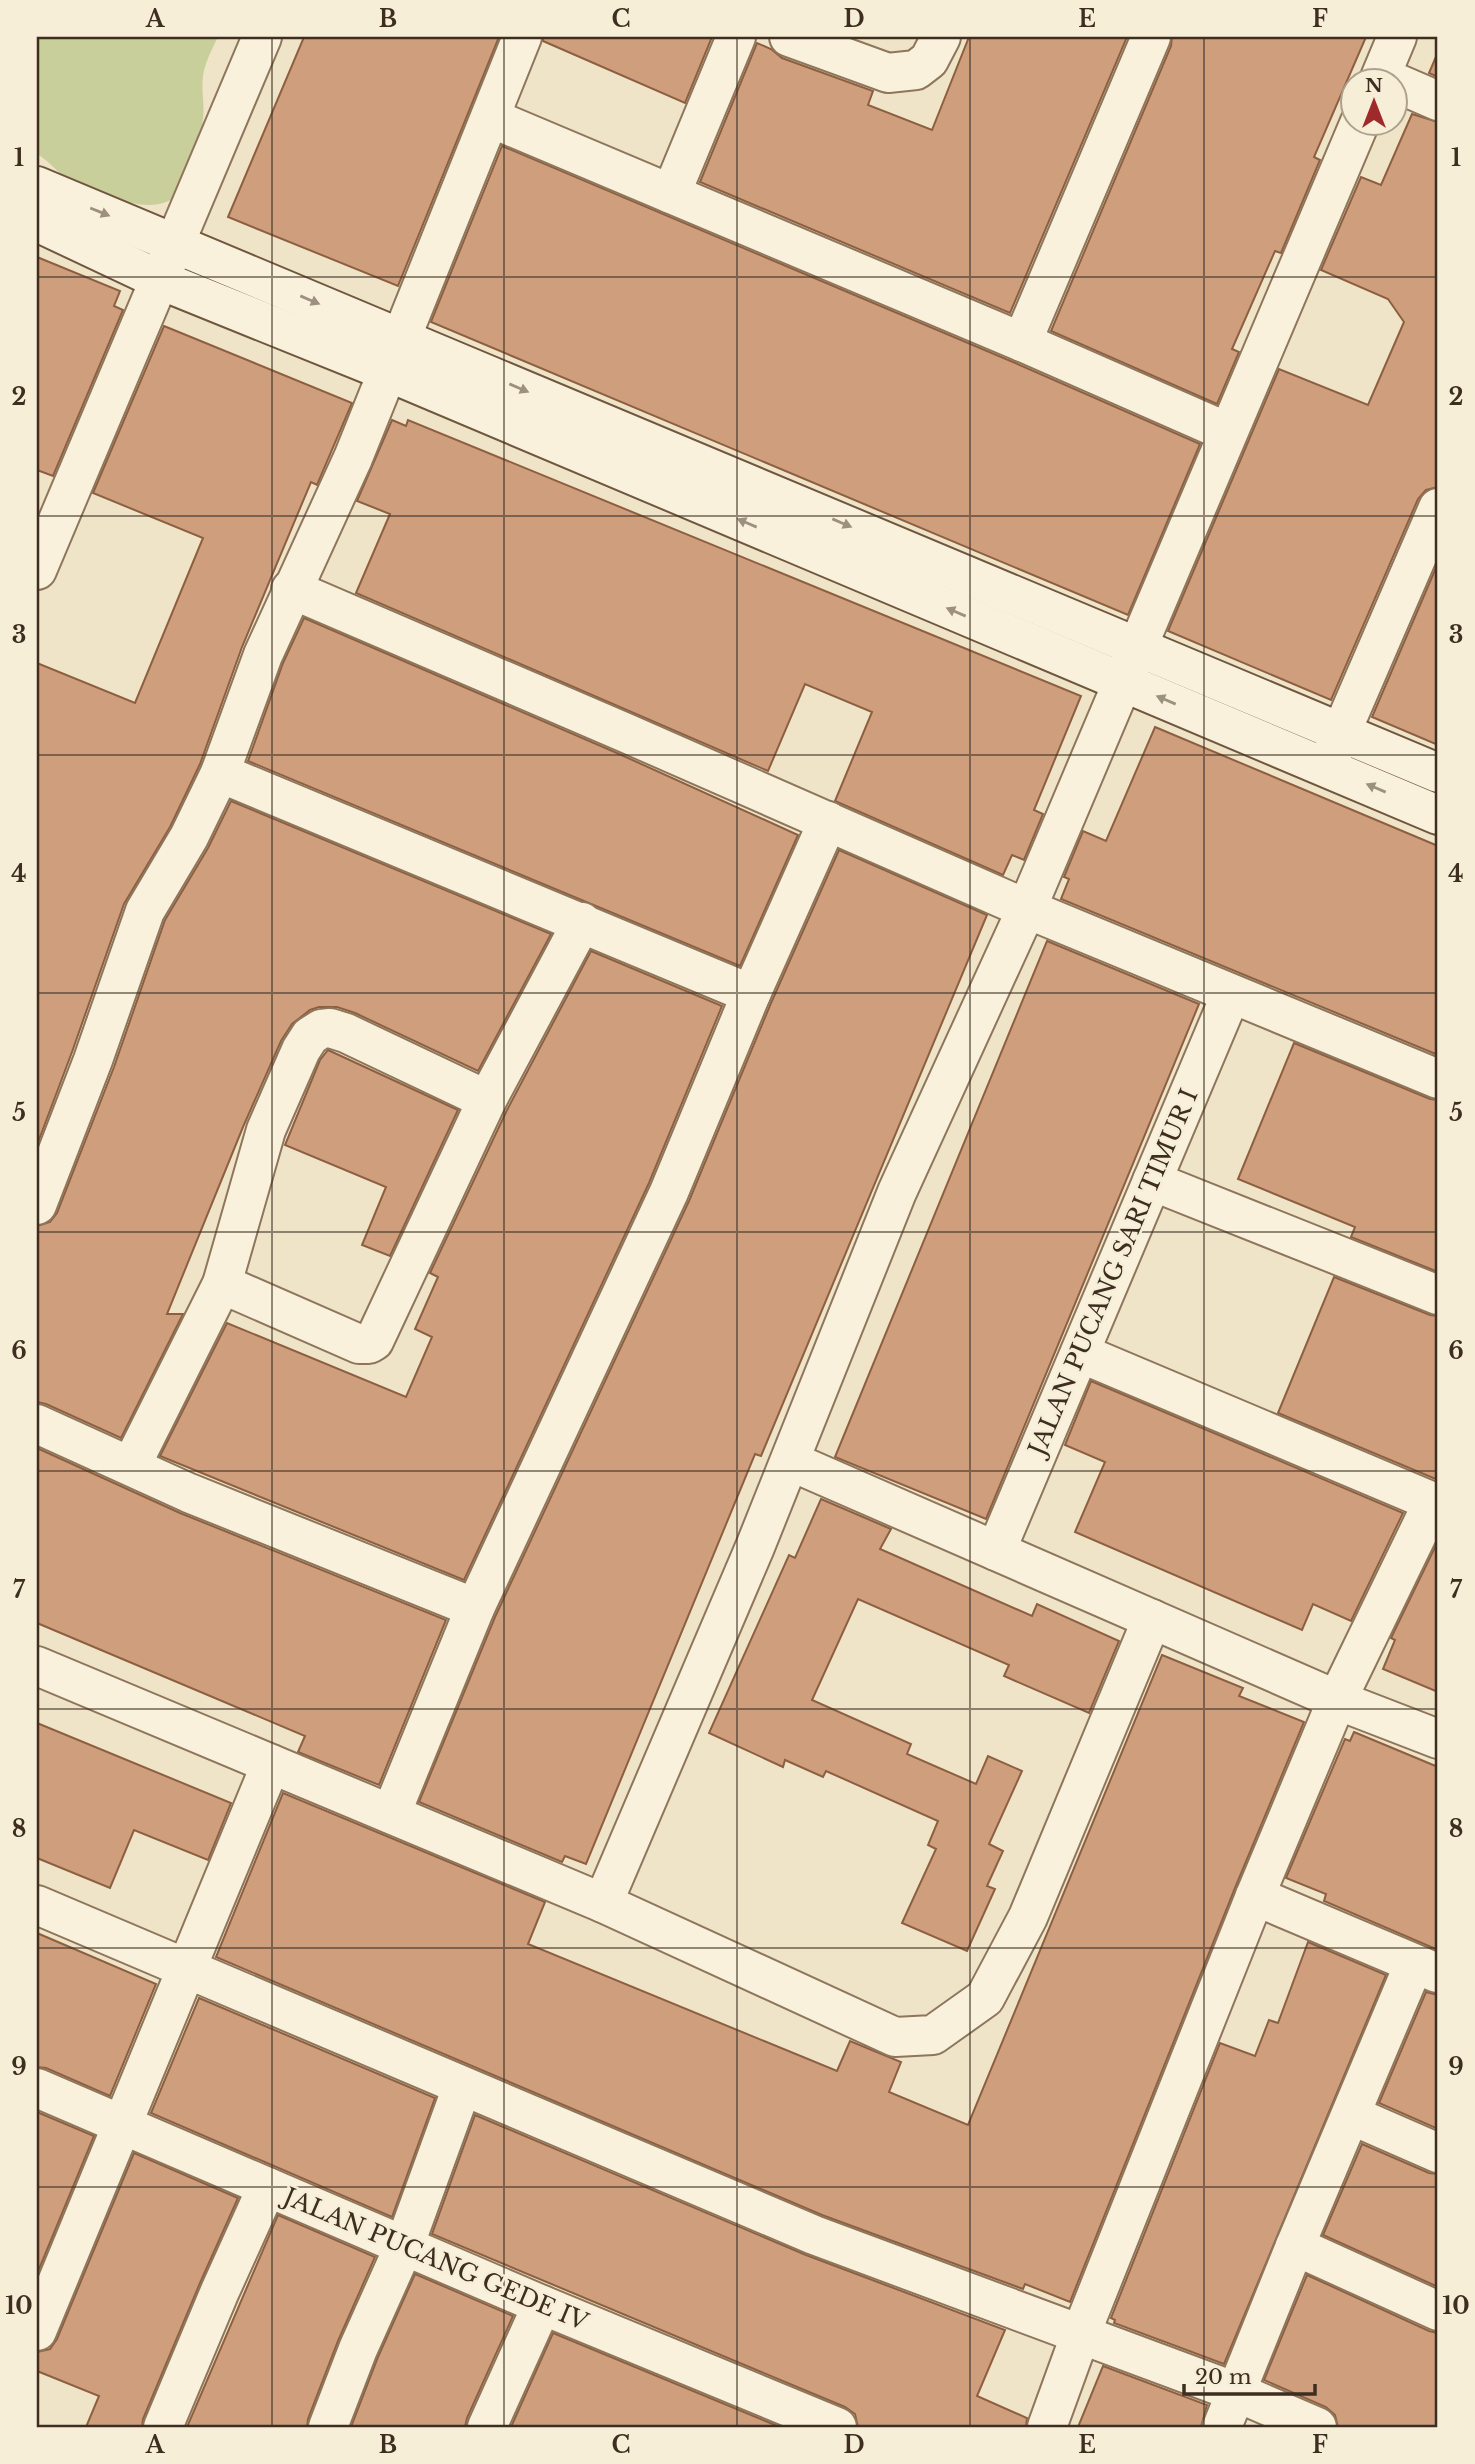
<svg xmlns="http://www.w3.org/2000/svg" width="1475" height="2464" viewBox="0 0 1475 2464" font-family="'Libre Baskerville',serif">
<style>
.green{fill:#c9cf9b}
.building{fill:#cf9f7d;stroke:#8d5f41;stroke-width:2}
.lines{fill:none;stroke-linecap:round;stroke-linejoin:round}
.minor-casing{stroke:#8d765c;stroke-width:42}
.secondary-casing{stroke:#6f573f;stroke-width:42}
.minor{stroke:#faf1dc;stroke-width:38}
.secondary{stroke:#faf1dc;stroke-width:38}
.oneway{fill:#9c907e}
.grid{fill:none;stroke:#3d2e20;stroke-width:2;stroke-opacity:0.55}
.labels{text-anchor:middle;dominant-baseline:central;stroke-width:5;stroke-linejoin:round;paint-order:stroke}
.street-label{font-size:24px;fill:#3d2e20;stroke:#f7eed8}
.neatline{fill:none;stroke:#3d2e20;stroke-width:2.5}
.grid-label{font-size:23px;text-anchor:middle;font-weight:bold;fill:#3d2e20}
</style>
<rect width="100%" height="100%" fill="#f0e4c8"/>
<path class="green" d="M37,37H218C212,49 205,62 203,76C201,91 205,105 203,119C195,183 183,224 109,196C94,191 79,186 65,177C55,170 48,160 37,154Z"/>
<g class="building">
<path d="M304,37H499L398,286L228,217Z"/>
<path d="M543,37H712L685,103L543,41Z"/>
<path d="M969,37H1127L1010,313L700,182L757,43L771,49L782,58L873,91L868,105L932,130Z"/>
<path d="M1172,37H1366L1314,157L1320,160L1281,253L1275,251L1232,349L1239,352L1217,404L1051,331L1171,46Z"/>
<path d="M1438,52V77L1429,73Z"/>
<path d="M1412,114L1438,122V487L1426,490L1418,499L1331,700L1168,631L1279,369L1368,405L1404,322L1388,299L1321,270L1361,177L1381,185Z"/>
<path d="M502,146L1013,362L1200,444L1128,615L431,322Z"/>
<path d="M37,257L120,291L114,306L123,310L53,476L37,470Z"/>
<path d="M164,326L352,403L317,485L311,482L242,647L200,764L170,827L124,904L72,1052L37,1145V663L135,703L203,538L93,493Z"/>
<path d="M392,420L406,426L408,420L1081,696L1034,810L1043,814L1024,860L1012,855L1003,875L835,801L872,712L805,684L768,771L356,593L390,514L357,501Z"/>
<path d="M1438,563V745L1372,717Z"/>
<path d="M304,618L617,753L798,835L740,966L248,761L283,663Z"/>
<path d="M1155,727L1438,846V1055L1061,899L1069,879L1064,877L1083,831L1106,841Z"/>
<path d="M231,801L551,934L478,1071L355,1013L337,1007H319L310,1010L292,1024L281,1041L243,1127L167,1314H183L121,1438L46,1404L37,1402V1226L50,1222L57,1213L114,1067L165,920L208,848Z"/>
<path d="M839,850L987,915L761,1456L755,1454L586,1864L565,1856L562,1862L419,1802L495,1617L689,1201L771,1003Z"/>
<path d="M1047,941L1199,1004L986,1519L835,1457Z"/>
<path d="M591,951L722,1006L649,1183L464,1580L160,1456L227,1323L406,1397L432,1337L415,1329L438,1277L430,1273L507,1110Z"/>
<path d="M1294,1043L1430,1099L1438,1100V1272L1351,1237L1355,1227L1238,1179Z"/>
<path d="M328,1050L458,1110L390,1256L362,1245L386,1187L285,1145L320,1060Z"/>
<path d="M1334,1277L1430,1315L1438,1316V1480L1278,1413Z"/>
<path d="M1091,1381L1403,1513L1351,1621L1313,1604L1302,1630L1075,1532L1105,1462L1065,1445Z"/>
<path d="M37,1448L180,1513L446,1620L379,1785L298,1752L305,1736L37,1623Z"/>
<path d="M821,1499L891,1529L880,1549L1032,1616L1037,1604L1119,1641L1089,1713L1004,1676L1009,1665L858,1599L812,1700L911,1744L907,1754L976,1784L988,1756L1022,1771L989,1844L1003,1851L987,1886L995,1889L967,1951L902,1923L936,1849L928,1845L938,1821L826,1771L823,1777L785,1760L783,1767L709,1733L789,1555L795,1558Z"/>
<path d="M1438,1541V1692L1383,1669L1395,1640L1391,1638Z"/>
<path d="M1162,1655L1243,1688L1239,1696L1304,1722L1235,1888L1070,2302L1025,2284L1023,2289L822,2215L216,1957L283,1793L545,1902L528,1944L837,2071L850,2041L901,2062L889,2092L968,2125Z"/>
<path d="M37,1723L231,1803L208,1860L134,1830L110,1888L37,1858Z"/>
<path d="M1354,1732L1438,1767V1950L1324,1901L1326,1894L1286,1878L1345,1739L1350,1741Z"/>
<path d="M37,1933L156,1984L110,2096L46,2068L37,2067Z"/>
<path d="M1308,1942L1386,1975L1224,2364L1114,2323L1115,2320L1111,2318L1220,2043L1255,2056L1269,2020L1278,2023Z"/>
<path d="M1426,1992L1438,1995V2129L1379,2103Z"/>
<path d="M199,1998L435,2098L392,2217L151,2113Z"/>
<path d="M37,2112L94,2136L37,2274Z"/>
<path d="M475,2115L806,2255L1005,2330L977,2396L1027,2418L1026,2427H858L855,2414L845,2407L432,2234Z"/>
<path d="M1362,2144L1429,2173L1438,2174V2287L1323,2235Z"/>
<path d="M134,2153L238,2198L200,2283L143,2419L142,2427H86L99,2396L37,2371V2352L50,2349L57,2339Z"/>
<path d="M278,2215L375,2257L338,2341L308,2419L307,2427H187Z"/>
<path d="M415,2274L513,2316L467,2418L465,2427H351L378,2357Z"/>
<path d="M1307,2275L1429,2331L1438,2333V2427H1338L1335,2415L1326,2407L1264,2380Z"/>
<path d="M553,2333L780,2427H511Z"/>
<path d="M1103,2366L1207,2405L1201,2427H1078Z"/>
</g>
<g class="lines">
<g class="minor-casing">
<g id="minor">
<path d="M789,37L888,73L916,70L929,60L941,37"/>
<path d="M1379,80L1397,37"/>
<path d="M1394,82L1438,101"/>
<path d="M491,118L1022,342L1227,432"/>
<path d="M671,194L736,37"/>
<path d="M1022,342L1151,37"/>
<path d="M37,570L262,37"/>
<path d="M291,589L626,733L1020,906L1438,1079"/>
<path d="M1328,763L1438,508"/>
<path d="M220,773L751,994"/>
<path d="M1152,1181L1438,1295"/>
<path d="M37,1205L93,1060L145,911L189,837L220,773L263,655L353,458L522,37"/>
<path d="M222,1284L359,1344H369L374,1341L487,1100L582,922"/>
<path d="M1080,1353L1438,1504"/>
<path d="M37,1424L189,1493L475,1608"/>
<path d="M790,1461L1337,1700L1438,1739"/>
<path d="M131,1466L222,1284L266,1130L301,1050L310,1036L321,1029L330,1028L346,1033L487,1100"/>
<path d="M996,1551L1231,994"/>
<path d="M37,1666L603,1903L895,2037L933,2035L985,1998L1028,1917L1152,1619"/>
<path d="M391,1814L475,1608L669,1192L751,994L828,821"/>
<path d="M1255,1896L1437,1973"/>
<path d="M603,1903L755,1547L897,1192L1027,908L1360,122"/>
<path d="M37,1905L814,2235L1236,2392L1317,2427"/>
<path d="M37,2088L542,2305L837,2427"/>
<path d="M1351,2115L1438,2153"/>
<path d="M1295,2246L1438,2311"/>
<path d="M37,2331L271,1764"/>
<path d="M163,2427L220,2291L267,2187"/>
<path d="M328,2427L358,2349L405,2244L462,2087"/>
<path d="M487,2427L542,2305"/>
<path d="M1047,2427L1080,2336L1255,1896L1337,1700L1433,1502"/>
<path d="M1222,2427L1295,2246L1414,1964"/>
</g>
</g>
<g class="secondary-casing">
<g id="secondary">
<path d="M37,186L1438,773"/>
<path d="M37,222L160,280L388,372L1438,815"/>
</g>
</g>
<use href="#minor" class="minor"/>
<use href="#secondary" class="secondary"/>
</g>
<defs><path id="oneway-solid" d="M-6-.8H1V-3.2L6.5 0L1 3.2V.8H-6Z" transform="scale(1.75)"/></defs>
<g class="oneway">
<use href="#oneway-solid" transform="translate(100 212) rotate(22)"/>
<use href="#oneway-solid" transform="translate(310 300) rotate(23)"/>
<use href="#oneway-solid" transform="translate(519 388) rotate(23)"/>
<use href="#oneway-solid" transform="translate(747 523) rotate(-157)"/>
<use href="#oneway-solid" transform="translate(842 523) rotate(23)"/>
<use href="#oneway-solid" transform="translate(956 612) rotate(-157)"/>
<use href="#oneway-solid" transform="translate(1166 700) rotate(-157)"/>
<use href="#oneway-solid" transform="translate(1376 788) rotate(-157)"/>
</g>
<path class="grid" d="M272,37V2427M504,37V2427M737,37V2427M970,37V2427M1204,37V2427M37,277H1438M37,516H1438M37,755H1438M37,993H1438M37,1232H1438M37,1471H1438M37,1709H1438M37,1948H1438M37,2187H1438"/>
<g class="labels">
<g class="street-label">
<text transform="translate(1113 1272) rotate(-67)">JALAN PUCANG SARI TIMUR I</text>
<text transform="translate(436 2259) rotate(23)">JALAN PUCANG GEDE IV</text>
</g>
</g>
<rect width="1475" height="2464" fill="none" stroke="#f7eed8" stroke-width="77"/>
<g transform="translate(1374 102)"><circle r="33" fill="#f7eed8" stroke="#ada18e" stroke-width="2"/>
<path d="M0-5L12 26L0 18L-12 26Z" fill="#9e2a2b"/>
<text y="-10" font-size="19" font-weight="bold" text-anchor="middle" fill="#3d2e20">N</text>
</g>
<path d="M1184 2384v10h131v-10" fill="none" stroke="#3d2e20" stroke-width="3.5"/>
<text x="1195" y="2384" font-size="21" fill="#3d2e20" stroke="#f7eed8" stroke-width="5" paint-order="stroke">20 m</text>
<rect x="38" y="38" width="1398" height="2388" class="neatline"/>
<g class="grid-label">
<text x="155" y="27">A</text>
<text x="388" y="27">B</text>
<text x="621" y="27">C</text>
<text x="854" y="27">D</text>
<text x="1087" y="27">E</text>
<text x="1320" y="27">F</text>
<text x="19" y="166">1</text>
<text x="1456" y="166">1</text>
<text x="19" y="405">2</text>
<text x="1456" y="405">2</text>
<text x="19" y="643">3</text>
<text x="1456" y="643">3</text>
<text x="19" y="882">4</text>
<text x="1456" y="882">4</text>
<text x="19" y="1121">5</text>
<text x="1456" y="1121">5</text>
<text x="19" y="1359">6</text>
<text x="1456" y="1359">6</text>
<text x="19" y="1598">7</text>
<text x="1456" y="1598">7</text>
<text x="19" y="1837">8</text>
<text x="1456" y="1837">8</text>
<text x="19" y="2075">9</text>
<text x="1456" y="2075">9</text>
<text x="19" y="2314">10</text>
<text x="1456" y="2314">10</text>
<text x="155" y="2453">A</text>
<text x="388" y="2453">B</text>
<text x="621" y="2453">C</text>
<text x="854" y="2453">D</text>
<text x="1087" y="2453">E</text>
<text x="1320" y="2453">F</text>
</g>
</svg>
